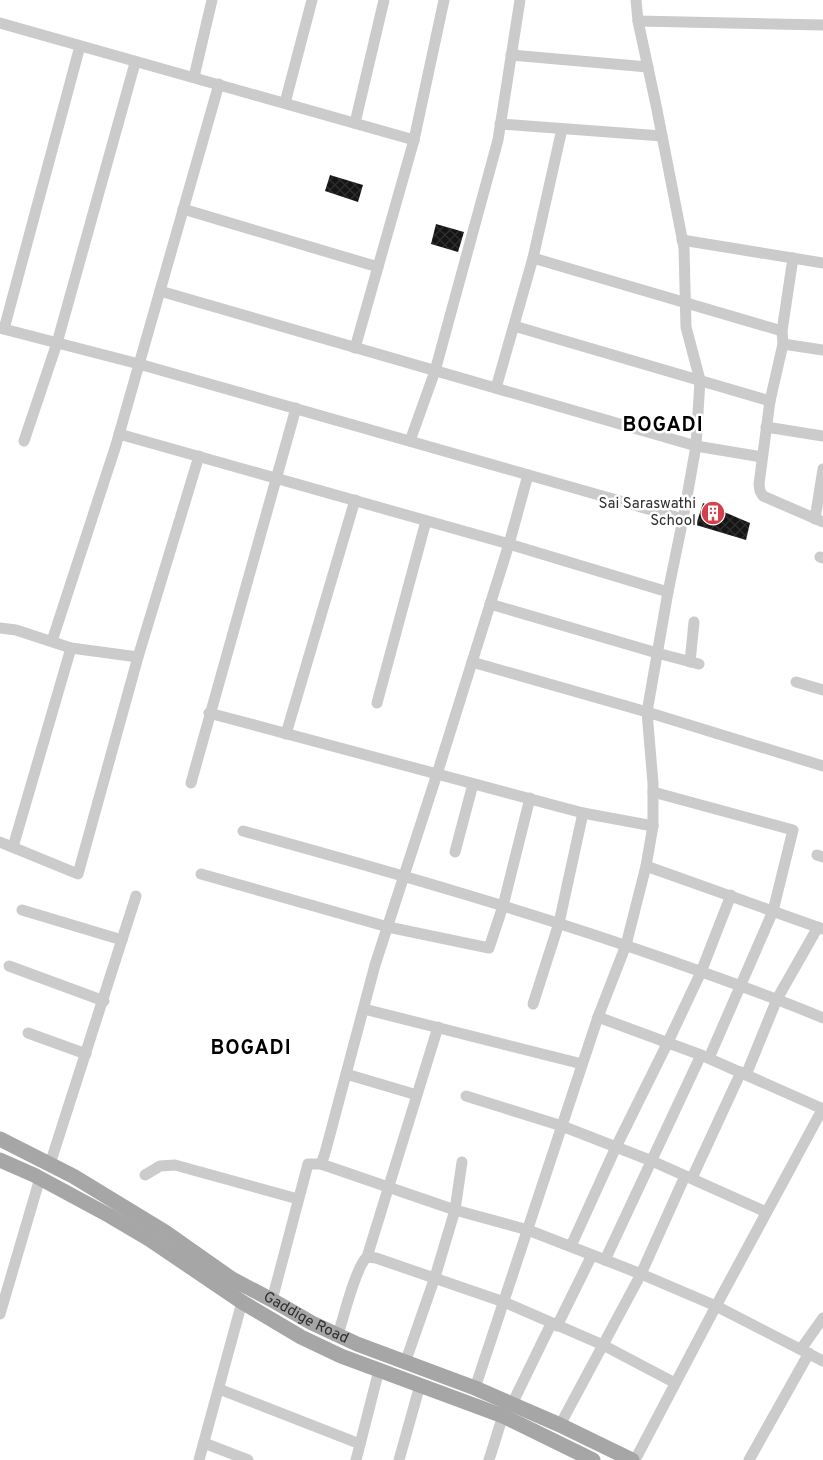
<svg xmlns="http://www.w3.org/2000/svg" width="823" height="1460" viewBox="0 0 823 1460" font-family="Overpass,sans-serif">
<style>
.building{fill:url(#building-cross-hatch)}
.lines{fill:none;stroke-linecap:round;stroke-linejoin:round}
.minor{stroke:#cbcbcb;stroke-width:11}
.major{stroke:#a6a6a6;stroke-width:15}
.labels{text-anchor:middle;dominant-baseline:central;stroke-width:5;stroke-linejoin:round;paint-order:stroke}
.poi-label{font-size:15px;fill:#2e2e2e;stroke:#fff;text-anchor:end}
.street-label{font-size:15px;fill:#2e2e2e;stroke:#fff}
.district-label{font-size:20px;font-weight:bold;letter-spacing:1px;fill:#000;stroke:#fff}
</style>
<defs>
<pattern id="building-cross-hatch" width="8" height="8" patternUnits="userSpaceOnUse" patternTransform="scale(1.25)"><rect width="8" height="8" fill="#151515"/><path d="M0 0l8 8M0 8l8-8" fill="none" stroke="#2f2f2f"/></pattern>
</defs>
<rect width="100%" height="100%" fill="#fff"/>
<g class="building">
<path d="M330,175L363,185L358,202L325,191Z"/>
<path d="M436,224L464,232L458,252L431,244Z"/>
<path d="M703,503L750,523L746,540L696,525Z"/>
</g>
<g class="lines">
<g class="minor">
<path d="M638,21L823,25"/>
<path d="M0,23L414,140"/>
<path d="M511,55L648,67"/>
<path d="M194,77L212,0"/>
<path d="M285,103L312,0"/>
<path d="M355,123L384,0"/>
<path d="M500,124L662,136"/>
<path d="M183,209L378,267"/>
<path d="M682,240L823,263"/>
<path d="M533,258L562,129"/>
<path d="M793,258L782,331L783,344L770,401L759,484L760,491L763,496L823,522"/>
<path d="M160,291L696,446L762,457"/>
<path d="M514,326L770,401"/>
<path d="M0,328L139,364L683,519"/>
<path d="M4,329L80,46"/>
<path d="M783,344L823,350"/>
<path d="M355,348L414,140L444,0"/>
<path d="M496,388L533,258L782,331"/>
<path d="M766,427L823,436"/>
<path d="M119,434L509,544L668,592"/>
<path d="M24,441L57,343L135,63"/>
<path d="M410,441L435,371L498,140L520,0"/>
<path d="M815,519L823,469"/>
<path d="M820,557L823,558"/>
<path d="M490,604L657,653L699,664"/>
<path d="M0,628L16,630L71,648L138,657"/>
<path d="M52,641L116,445L219,84"/>
<path d="M472,662L647,712L823,766"/>
<path d="M690,662L694,622"/>
<path d="M796,682L823,690"/>
<path d="M377,703L426,521"/>
<path d="M209,713L583,813L653,826"/>
<path d="M286,734L355,500"/>
<path d="M191,783L296,408"/>
<path d="M653,792L793,830L773,911L709,1058"/>
<path d="M243,831C388,871 532,912 674,962C724,980 774,997 823,1018"/>
<path d="M0,842L78,874L138,657L199,456"/>
<path d="M13,847L71,648"/>
<path d="M455,852L473,784"/>
<path d="M817,855L823,857"/>
<path d="M646,866L823,929"/>
<path d="M201,874L388,927L489,948L503,906L530,798"/>
<path d="M22,910L122,940"/>
<path d="M9,966L104,1001"/>
<path d="M533,1004L559,923L583,813"/>
<path d="M364,1009L582,1064"/>
<path d="M598,1017L701,1055L823,1109"/>
<path d="M28,1033L86,1054"/>
<path d="M346,1074L417,1095"/>
<path d="M746,1075L777,999L818,927"/>
<path d="M466,1096L562,1126L652,1161L766,1212"/>
<path d="M50,1164L136,896"/>
<path d="M321,1164L455,1210L528,1230L641,1274L716,1306L823,1361"/>
<path d="M145,1175L160,1166L175,1165L298,1199"/>
<path d="M692,1178L741,1072"/>
<path d="M571,1246L616,1147L668,1042L701,972L731,895"/>
<path d="M367,1257L438,1027"/>
<path d="M605,1260L701,1055"/>
<path d="M272,1300L308,1164H321L325,1153L375,965L437,774L509,544L528,475"/>
<path d="M0,1314L40,1178"/>
<path d="M557,1326L592,1255"/>
<path d="M338,1335C343,1319 356,1266 367,1257L376,1258L504,1302L603,1345L675,1383"/>
<path d="M801,1349L823,1318"/>
<path d="M405,1363L435,1277L455,1210L462,1162"/>
<path d="M475,1388L598,1017L626,945L646,866L653,826V783L647,712L668,592L683,519L696,446L700,380L686,327L684,248L656,105L638,21L636,0"/>
<path d="M219,1389L360,1444"/>
<path d="M512,1404L551,1324"/>
<path d="M560,1425L641,1274L685,1176"/>
<path d="M204,1443L248,1460"/>
<path d="M199,1460L242,1302"/>
<path d="M356,1460L379,1370"/>
<path d="M399,1460L420,1385"/>
<path d="M489,1460L505,1409"/>
<path d="M635,1460L716,1306L823,1108"/>
<path d="M749,1460L809,1353"/>
</g>
<g class="major">
<path id="s1" d="M0,1139L73,1176L165,1232L232,1279L272,1300L312,1323L357,1344L475,1388L560,1425L632,1460"/>
<path d="M0,1160L34,1175L110,1216L149,1239L242,1302L301,1337L341,1356L503,1416L593,1460"/>
</g>
</g>
<defs>
<g id="building-disc" transform="scale(1.25)"><circle r="9.5" fill="#d5404b" stroke="#fff"/><path d="M-4-6H4V6H1V3H-1V6H-4ZM-2.5-4.3h1.7v1.8h-1.7ZM.8-4.3h1.7v1.8H.8ZM-2.5-1h1.7V.8h-1.7ZM.8-1h1.7V.8H.8Z" fill="#fff"/></g>
</defs>
<g fill-rule="evenodd">
<use href="#building-disc" x="713" y="513"/>
</g>
<g class="labels">
<g class="poi-label">
<text x="696" y="504">Sai Saraswathi<tspan x="696" dy="17">School</tspan></text>
</g>
<g class="street-label">
<text stroke="none"><textPath href="#s1" startOffset="355">Gaddige Road</textPath></text>
</g>
<g class="district-label">
<text x="663" y="426">BOGADI</text>
<text x="251" y="1049">BOGADI</text>
</g>
</g>
</svg>
